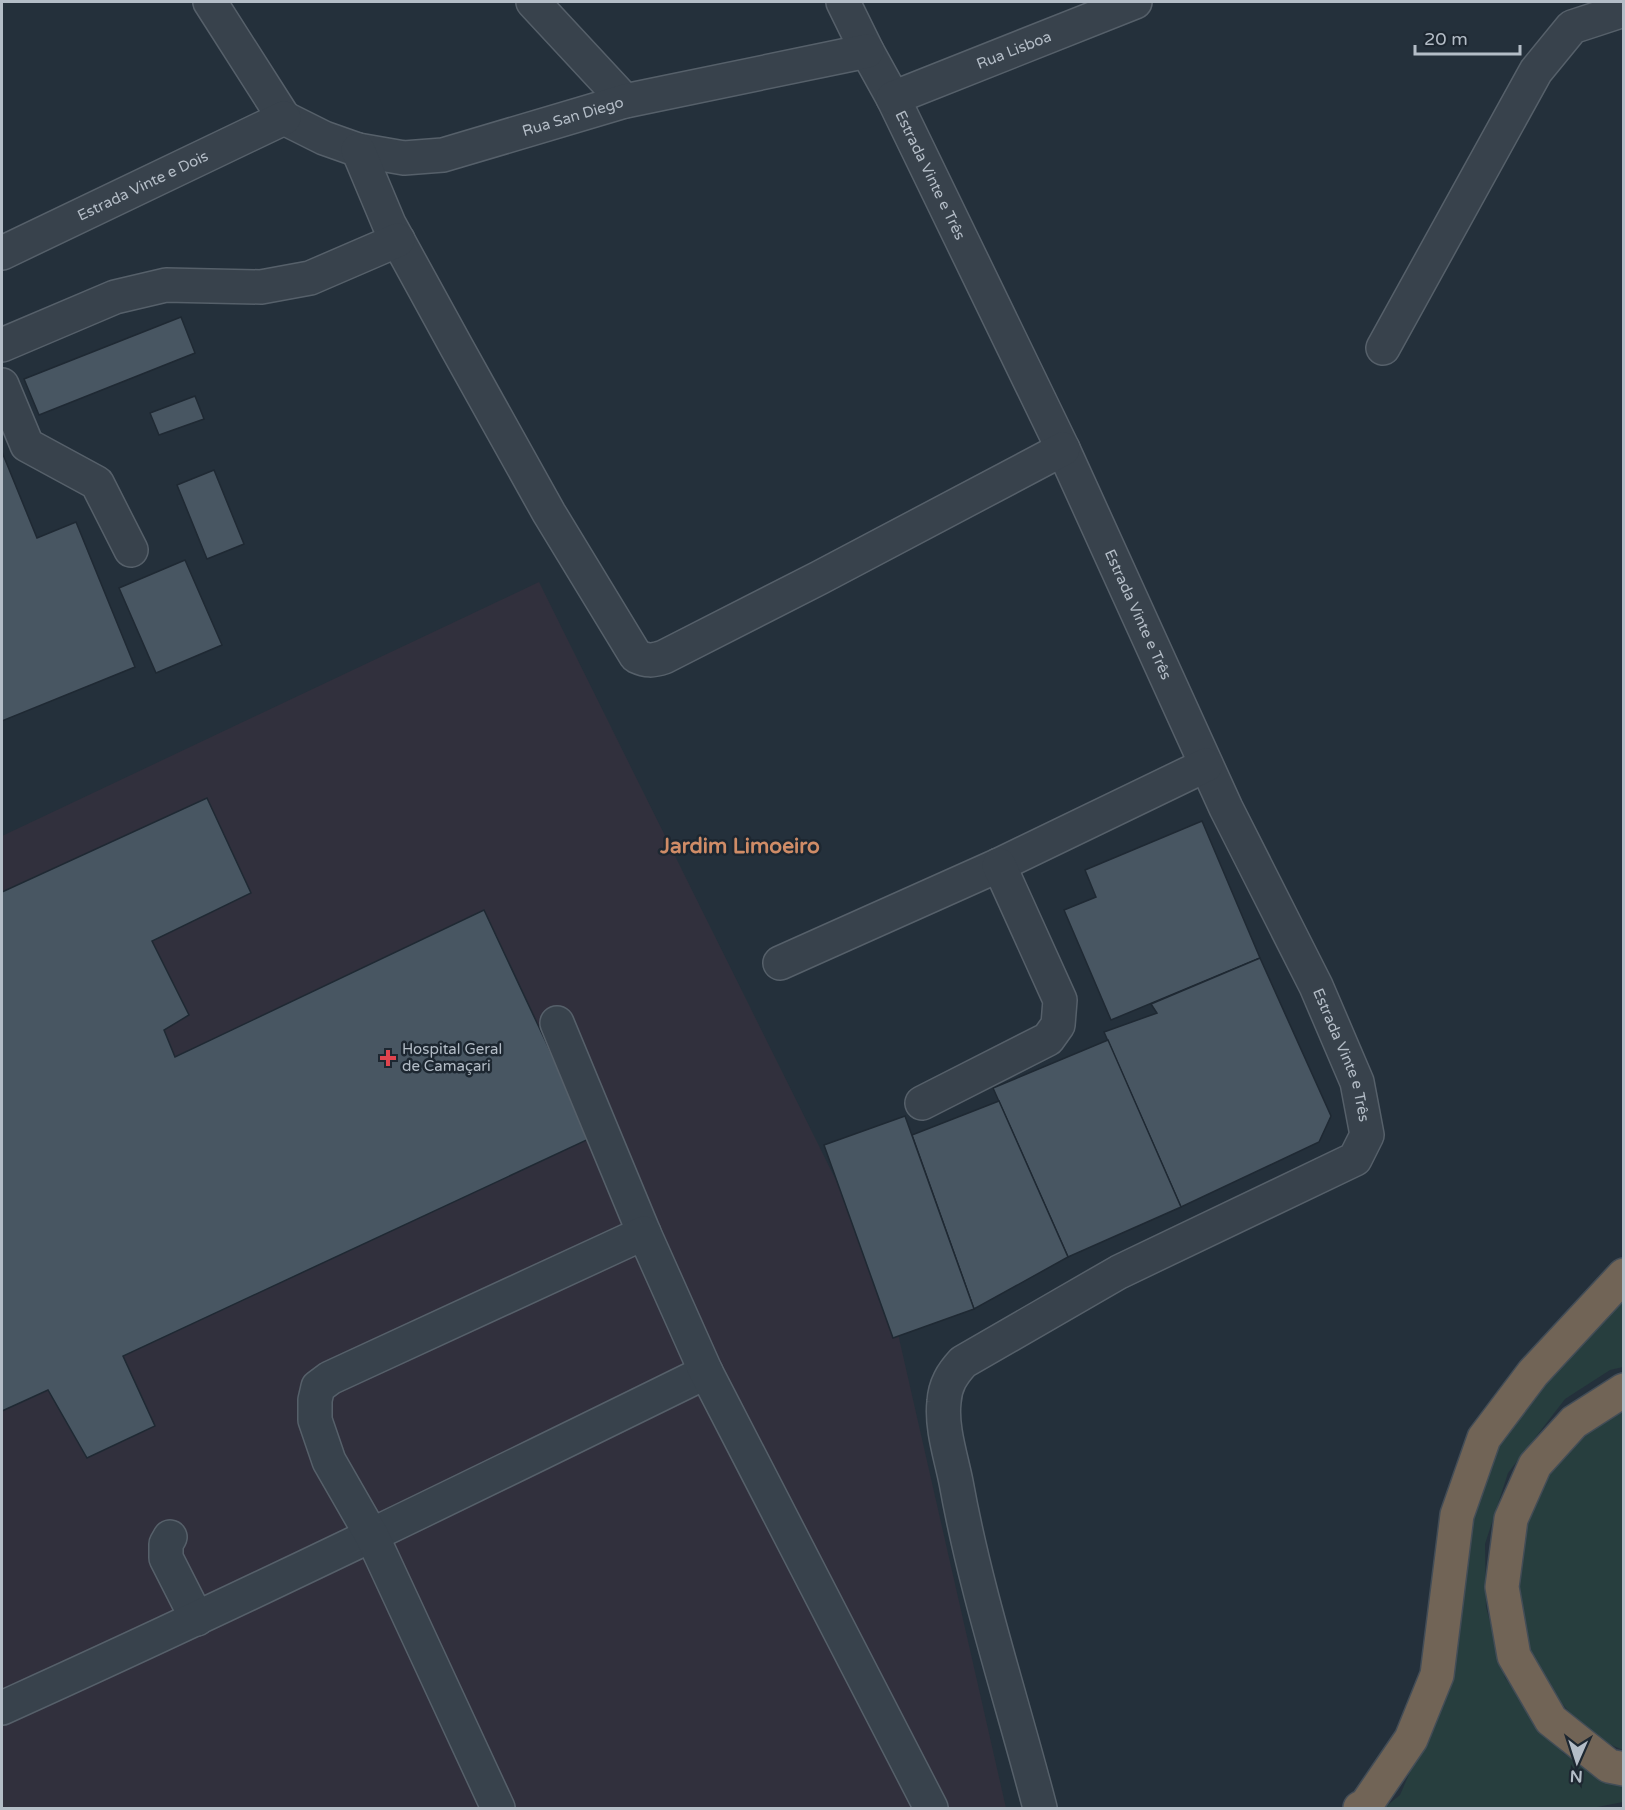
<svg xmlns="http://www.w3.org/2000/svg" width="1625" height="1810" viewBox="0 0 1625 1810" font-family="'Varela Round',sans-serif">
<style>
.medical{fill:#31303d}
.green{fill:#273e3e}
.building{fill:#485662;stroke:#1f2933;stroke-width:1.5}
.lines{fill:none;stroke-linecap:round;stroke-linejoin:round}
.minor-casing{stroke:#56606a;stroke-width:36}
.highway-casing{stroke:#434d57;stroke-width:36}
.minor{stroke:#38424c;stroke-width:33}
.highway{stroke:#716456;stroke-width:33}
.health-dot{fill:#e0444e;stroke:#1d2731;stroke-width:2}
.labels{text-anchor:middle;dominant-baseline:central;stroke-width:5;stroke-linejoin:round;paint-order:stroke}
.street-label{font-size:15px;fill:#b4bdc7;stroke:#1d2731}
.poi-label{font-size:15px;fill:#b4bdc7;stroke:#1d2731;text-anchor:start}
.district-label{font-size:21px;font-weight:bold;fill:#cf8c67;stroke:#1d2731}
</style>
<rect width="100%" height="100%" fill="#24303b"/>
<path class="medical" d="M539,582L886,1281L1006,1808H2V836Z"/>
<g class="green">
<path d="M1623,1293V1367L1610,1370L1565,1399L1508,1473L1485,1544L1486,1607L1505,1678L1564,1754L1623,1781V1802L1592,1808H1384L1400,1795L1445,1691L1461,1540L1493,1443Z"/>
<path d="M1623,1405V1750L1590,1736L1534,1671L1514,1608L1512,1557L1534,1490L1589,1424Z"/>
</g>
<g class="building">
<path d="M181,317L195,353L39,415L24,379Z"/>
<path d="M195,396L204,419L159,435L150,413Z"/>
<path d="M2,452L37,538L76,522L135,667L2,721Z"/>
<path d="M214,470L244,544L207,559L177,485Z"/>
<path d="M185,560L222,645L156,673L119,588Z"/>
<path d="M207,798L251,893L152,941L189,1015L164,1030L175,1057L484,910L591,1138L123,1356L155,1426L87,1458L48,1390L2,1411V892Z"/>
<path d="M1202,821L1260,958L1111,1020L1064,910L1096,897L1085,870Z"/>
<path d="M1260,958L1331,1116L1319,1142L1181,1207L1104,1032L1157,1013L1151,1004Z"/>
<path d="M1108,1040L1181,1207L1068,1257L993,1088Z"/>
<path d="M999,1101L1068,1257L974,1309L912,1135Z"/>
<path d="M905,1116L974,1309L893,1338L824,1145Z"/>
</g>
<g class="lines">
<g class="minor-casing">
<g id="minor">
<path d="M210,2L284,118"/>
<path d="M533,2L625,101"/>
<path id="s1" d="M843,2L867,51L893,98L1063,449L1226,808L1316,986L1357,1082L1367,1135L1355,1159L1119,1272L963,1362C952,1374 945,1385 944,1402C941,1427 951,1457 956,1482C976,1593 1012,1700 1040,1808"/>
<path id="s2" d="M893,98L1135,2"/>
<path id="s3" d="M284,118L324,138L358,150L404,158L443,155L625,101L867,51"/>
<path d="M358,150L389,224L457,348L549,513L636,656C647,661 652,661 664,657L819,578L1063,449"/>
<path id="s4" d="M2,253L284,118"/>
<path d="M2,345L115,297L166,285L261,287L310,278L398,240"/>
<path d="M1383,348L1536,71L1572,27L1624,10"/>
<path d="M2,385L27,445L97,483L131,550"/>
<path d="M780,963L999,865L1206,765"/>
<path d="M557,1023L644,1233"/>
<path d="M922,1103L1048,1039L1058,1025L1060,1000L999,865"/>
<path d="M170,1537L166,1544V1558L197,1619"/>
<path d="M2,1708C239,1601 472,1487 706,1372"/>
<path d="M498,1808L372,1536L329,1461L315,1420V1400L318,1387L330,1378L644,1233L706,1372L931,1808"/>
</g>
</g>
<g class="highway-casing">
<g id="highway">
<path d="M1624,1390L1574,1422L1535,1465L1511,1519L1502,1587L1514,1656L1551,1720L1609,1766L1624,1769"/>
<path d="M1360,1808L1366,1805L1411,1739L1437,1675L1457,1515L1484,1438L1533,1373L1624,1275"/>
</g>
</g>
<use href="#minor" class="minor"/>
<use href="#highway" class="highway"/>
</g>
<path class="health-dot" d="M385 1049h6v6h6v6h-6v6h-6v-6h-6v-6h6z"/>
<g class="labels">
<g class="street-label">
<text stroke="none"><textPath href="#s2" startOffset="130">Rua Lisboa</textPath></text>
<text stroke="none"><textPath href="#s3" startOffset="302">Rua San Diego</textPath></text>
<text stroke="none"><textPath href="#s1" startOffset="194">Estrada Vinte e Três</textPath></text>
<text stroke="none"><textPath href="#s4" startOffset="156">Estrada Vinte e Dois</textPath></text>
<text stroke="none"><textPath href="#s1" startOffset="680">Estrada Vinte e Três</textPath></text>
<text stroke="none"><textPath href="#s1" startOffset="1166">Estrada Vinte e Três</textPath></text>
</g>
<g class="poi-label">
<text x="402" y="1049">Hospital Geral<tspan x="402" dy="17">de Camaçari</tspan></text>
</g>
<g class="district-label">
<text x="740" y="846">Jardim Limoeiro</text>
</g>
</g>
<rect width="1625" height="1810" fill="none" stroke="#b4bdc7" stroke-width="6"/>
<g transform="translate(1577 1762) rotate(183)" stroke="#1d2731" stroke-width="4.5" paint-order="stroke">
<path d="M0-4.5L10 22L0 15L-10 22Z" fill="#b4bdc7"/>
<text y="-9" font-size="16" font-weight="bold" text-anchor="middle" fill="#b4bdc7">N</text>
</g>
<path d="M1415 45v9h105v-9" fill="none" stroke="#b4bdc7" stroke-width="3"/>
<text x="1424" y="45" font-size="18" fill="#b4bdc7" stroke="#1d2731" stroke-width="4.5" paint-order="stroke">20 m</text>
</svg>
